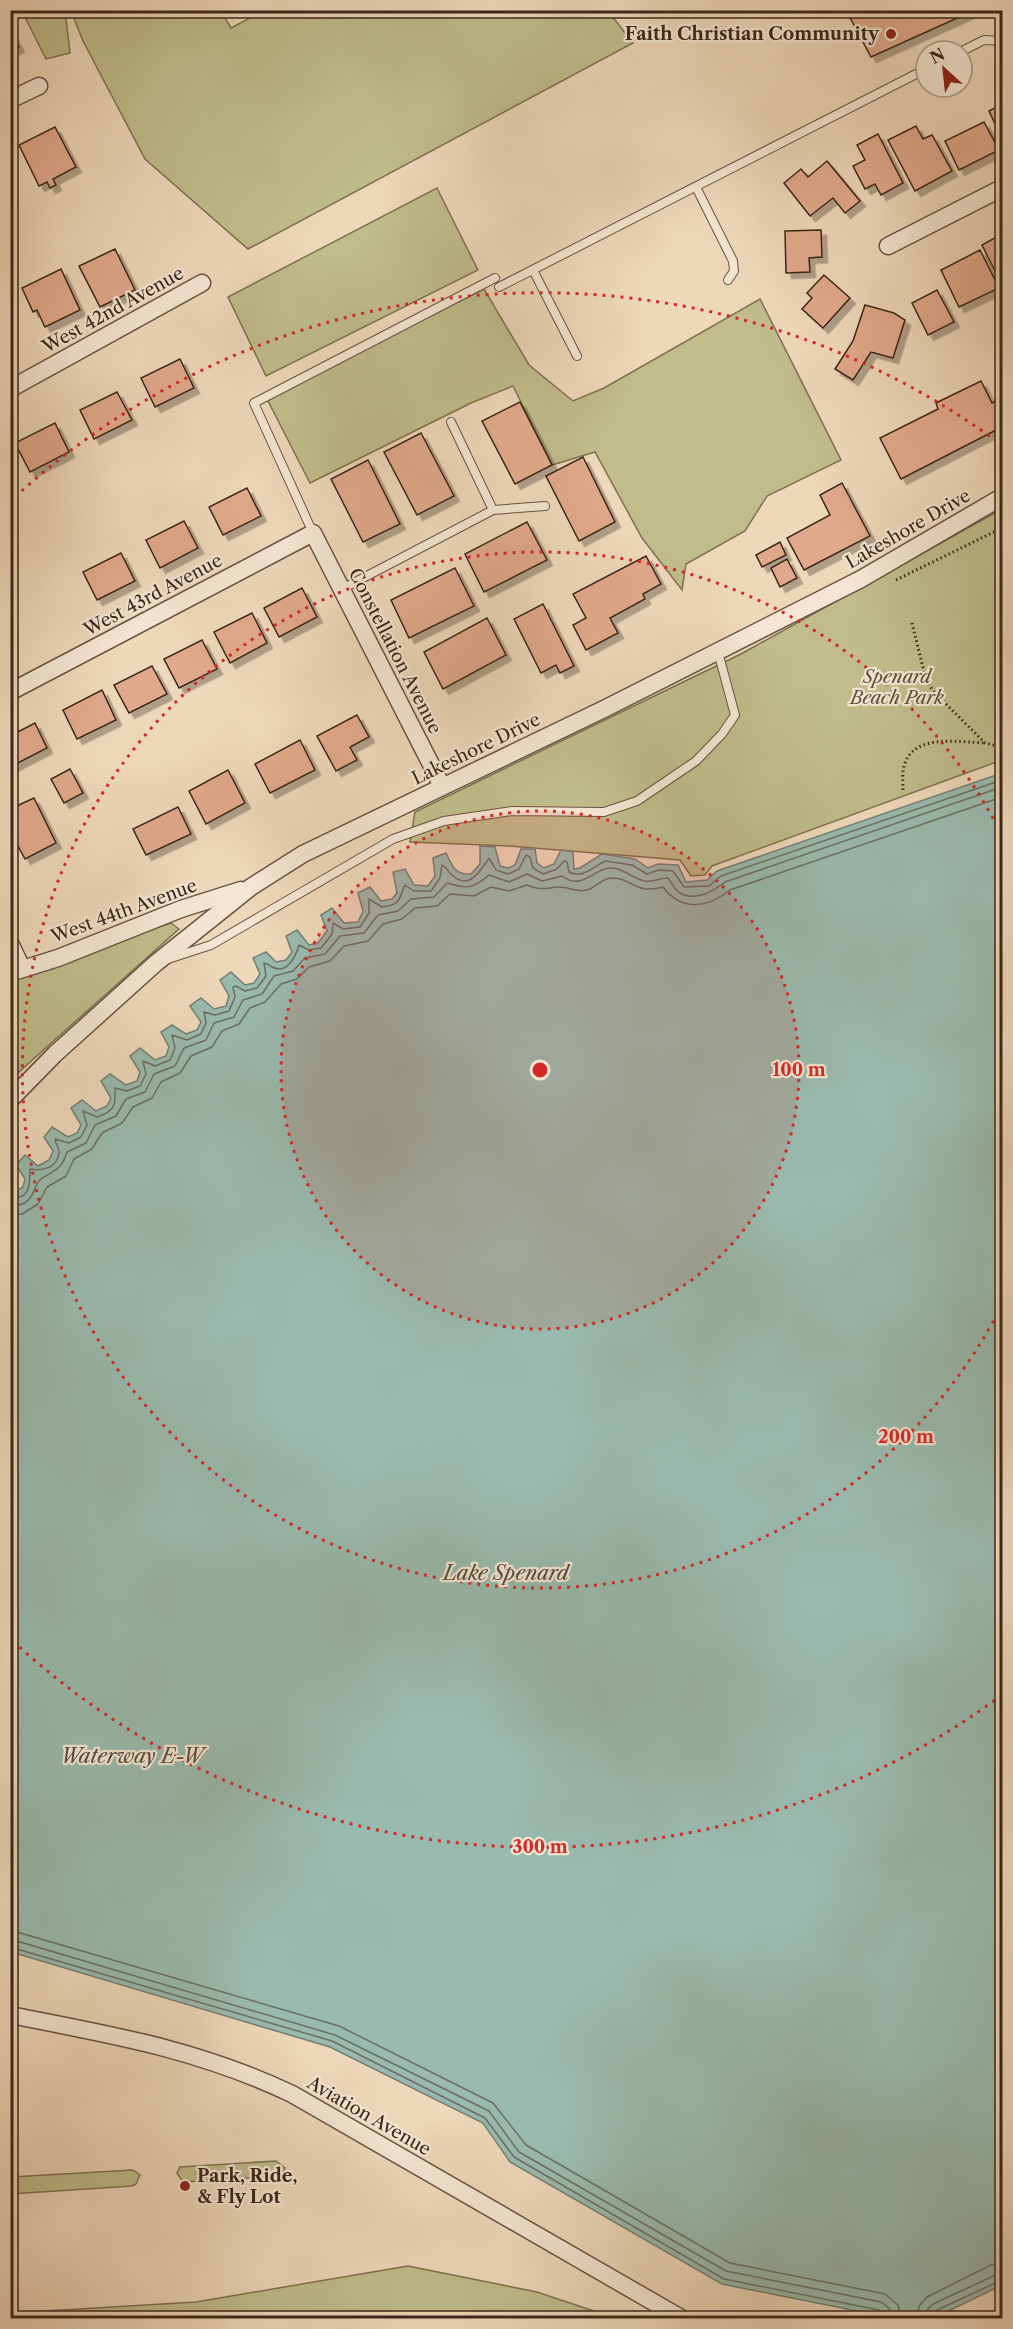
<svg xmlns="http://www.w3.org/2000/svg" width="1013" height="2329" viewBox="0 0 1013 2329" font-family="'Libre Caslon Text',serif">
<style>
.green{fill:#c0bc8b;stroke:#7e7152;stroke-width:1.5}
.water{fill:#99baae;stroke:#737f72;stroke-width:1.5}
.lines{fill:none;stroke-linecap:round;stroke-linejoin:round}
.shore{stroke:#6a7063;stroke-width:1.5}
.building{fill:#e1a98b;stroke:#3b2618;stroke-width:1.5;filter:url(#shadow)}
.service-casing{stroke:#685240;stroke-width:10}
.minor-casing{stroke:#685240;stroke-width:19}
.path{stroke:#3b2618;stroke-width:3;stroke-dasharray:1.5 3;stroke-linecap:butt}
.service{stroke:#f4e6d2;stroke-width:8}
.minor{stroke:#f4e6d2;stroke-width:16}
.ring{fill:none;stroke:#d62828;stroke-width:3;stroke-dasharray:3 6}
.poi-dot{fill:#8f2418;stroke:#f4e6d2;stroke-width:2}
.labels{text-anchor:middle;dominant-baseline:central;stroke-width:4.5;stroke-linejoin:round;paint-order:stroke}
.poi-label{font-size:18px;font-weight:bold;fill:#3b2618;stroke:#f4e6d2;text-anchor:end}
.street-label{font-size:18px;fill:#3b2618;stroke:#f4e6d2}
.park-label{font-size:18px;font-style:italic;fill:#5c4c35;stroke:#f4e6d2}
.water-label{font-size:20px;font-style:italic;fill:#524b3e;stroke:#f4e6d2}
.centre{fill:#d62828;stroke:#f4e6d2;stroke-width:3}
.ring-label{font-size:18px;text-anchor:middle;font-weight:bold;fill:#d62828;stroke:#f4e6d2;stroke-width:4.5;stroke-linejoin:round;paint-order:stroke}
</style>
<defs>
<filter id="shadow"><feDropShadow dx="5.5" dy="5.5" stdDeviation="0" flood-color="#0004"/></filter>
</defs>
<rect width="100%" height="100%" fill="#eed8ba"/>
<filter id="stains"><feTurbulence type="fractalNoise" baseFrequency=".00333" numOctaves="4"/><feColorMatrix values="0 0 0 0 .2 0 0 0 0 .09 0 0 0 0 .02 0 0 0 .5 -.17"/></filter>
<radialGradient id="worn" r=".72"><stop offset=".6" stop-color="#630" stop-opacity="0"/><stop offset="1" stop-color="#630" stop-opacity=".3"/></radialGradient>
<g class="green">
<path d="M265,10L608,11L633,43L248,249L145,159L83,41L71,11H221L231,28Z"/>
<path d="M22,11H65L70,53L46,59Z"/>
<path d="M437,188L478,270L266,376L228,297Z"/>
<path d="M484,289L529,365L573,401L604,388L760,299L841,460L767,496L745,531L686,564L682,590L642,538L595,452L552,465L513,386L471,403L310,483L266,397Z"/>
<path d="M1002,509V760L712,866L705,875L691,876L680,860L509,846L410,842L415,812L741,654Z"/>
<path d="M171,923L179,929L11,1079V973Z"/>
<path d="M276,2161L285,2168L282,2176L183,2182L177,2173L180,2167Z"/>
<path d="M133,2170L140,2175L136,2184L132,2186L11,2194V2177Z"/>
<path d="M408,2266L537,2292L615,2318H11V2313L196,2302Z"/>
</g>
<path class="water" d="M1002,773V2285L934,2318H892L722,2284L510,2162L483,2123L330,2047L11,1952V1192L13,1193L23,1187L25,1179L16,1165L25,1155L38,1166L49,1160L53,1151L44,1137L52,1127L68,1137L77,1133L81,1125L71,1108L82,1100L96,1111L107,1106L111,1098L101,1081L110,1074L126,1085L137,1081L140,1072L130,1056L140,1048L155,1060L166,1056L169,1047L161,1032L172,1025L186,1034L197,1030L201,1022L190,1006L201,998L214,1009L226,1006L229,996L220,980L231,972L245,985L254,983L260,974L253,958L266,952L276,962L286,960L292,952L286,936L297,930L309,945L318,943L327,931L321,915L332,908L344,923L358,922L363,911L358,893L370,887L381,901L392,899L397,893L393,872L405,869L414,885L428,886L435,876L433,858L446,853C452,866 455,875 471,874L480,864V846L495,847L500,866L508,868L515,865L521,849H535L537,863L544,868L554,864L561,850L573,852L574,869L580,868L602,854L635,859L648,868L658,864L678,865L686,882L707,880L717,871Z"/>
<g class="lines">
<g class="shore">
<path d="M10,1199C33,1198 29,1183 30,1169C41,1171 58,1169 59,1152C59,1147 55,1144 55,1139L69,1143L81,1137L87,1125L83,1111L97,1117C117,1110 115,1105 115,1088L127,1091L140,1086L146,1074L143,1061L155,1066L170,1060L175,1048L172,1035L187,1040L201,1034L206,1023L204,1012L215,1015L229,1011L235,997L233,987L236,986L245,991L257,988L266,976L264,963C267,963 269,965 272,967C288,975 296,955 299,945L309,950L321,948L332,934L333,923L343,929L360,927L369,913V899L382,907C402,904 398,900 405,885L414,891H431L440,878L442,865C447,867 447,871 452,875C470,892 481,869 489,858L496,870L508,874L519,869L526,855L530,857L533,868L543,874L557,869L564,861L567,862L569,872C582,879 594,867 605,861L632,865L647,874L659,870L673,871L684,887L709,886L721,876L1002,780"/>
<path d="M10,1206C37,1206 31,1186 41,1179C55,1170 62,1169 67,1152L86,1143L95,1125L116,1116L126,1099L145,1092L154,1074L175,1066L184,1048L206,1040L214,1023L234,1017L243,1000L262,994L274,976L293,971L305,958L325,954L340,936L364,933L378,915L398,911L411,899L434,897L447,883C466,889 473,889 489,875L509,882L527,874L542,881L562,876C580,889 587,875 605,869C619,864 632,879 645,881C653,883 660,877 668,878C672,883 674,890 680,893C695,902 714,891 725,882L1002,787"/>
<path d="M10,1215L22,1214L38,1204L47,1187L66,1176L74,1159L92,1149L102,1133L122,1123L133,1107L152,1098L161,1082L180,1073L191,1056L212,1047L222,1031L239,1024L250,1008L265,1002L281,984L297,979L309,967L330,961L344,946L368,941L383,924L402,919L415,908L437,906L450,894L474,896L491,887L509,891L527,885C540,891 545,888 558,887C569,886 577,894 590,889C596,886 603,879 610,878C632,877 634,895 663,887C681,911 707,909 730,890L1002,797"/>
<path d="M10,1930L339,2026L493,2103L526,2145L730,2263L885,2294L898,2305L901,2318"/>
<path d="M10,1939L335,2035L489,2111L519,2152L726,2271L881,2302L889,2308L892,2318"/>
<path d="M10,1947L332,2041L485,2118L514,2157L724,2279L879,2310L884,2318"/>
<path d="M917,2318L919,2306L927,2297L991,2265L1002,2263"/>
<path d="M926,2318L927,2310L933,2304L1002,2272"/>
<path d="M933,2318L937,2310L1002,2280"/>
</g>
</g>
<g class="building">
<path d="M846,10H975L871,57Z"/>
<path d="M10,30L19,47L10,51Z"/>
<path d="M1002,104V139L989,111Z"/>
<path d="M984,122L999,150L959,170L945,141Z"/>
<path d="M916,126L923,139L932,135L952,171L915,191L888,140Z"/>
<path d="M55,127L76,167L53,179L56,185L50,188L47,182L39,186L19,145Z"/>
<path d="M878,134L903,183L881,195L875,184L865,189L853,166L865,160L857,145Z"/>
<path d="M827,161L860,201L845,213L833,198L810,216L784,183L801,169L808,177Z"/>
<path d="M821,230L822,257L809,258L810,272L786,273L785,231Z"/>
<path d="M1002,234V285L982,245Z"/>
<path d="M115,249L135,290L100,307L79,266Z"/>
<path d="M980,250L999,288L959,307L941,270Z"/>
<path d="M61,269L80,310L45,327L37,310L33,312L22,288Z"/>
<path d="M824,275L850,298L823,328L802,309L812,298L807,293Z"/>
<path d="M937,290L954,322L928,335L912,303Z"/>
<path d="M865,305L894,313L905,320L893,358L871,352L853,380L835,369L853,341Z"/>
<path d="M180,359L194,388L155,407L141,378Z"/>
<path d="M981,381L992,403L1002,398V427L901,479L880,438L938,409L936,403Z"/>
<path d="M117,392L132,420L94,439L80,410Z"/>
<path d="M520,402L552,465L515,484L482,421Z"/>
<path d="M55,423L69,452L30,472L15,443Z"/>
<path d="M421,433L454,496L417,515L384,452Z"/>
<path d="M583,457L615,522L579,541L546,476Z"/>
<path d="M368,460L400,524L363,542L331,479Z"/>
<path d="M842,483L870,536L804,570L787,538L830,515L820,495Z"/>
<path d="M247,488L261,516L223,535L209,507Z"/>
<path d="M184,521L198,548L160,568L146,540Z"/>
<path d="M527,522L547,560L484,592L465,554Z"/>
<path d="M780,542L786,555L762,567L756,555Z"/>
<path d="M121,553L135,581L97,600L83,572Z"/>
<path d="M646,556L661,584L643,594L645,599L610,618L618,633L586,650L573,625L586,618L573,594Z"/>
<path d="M787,559L797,578L780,587L771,568Z"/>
<path d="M455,568L474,606L409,638L391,600Z"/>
<path d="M302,588L317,617L279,637L264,608Z"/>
<path d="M543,604L574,666L560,673L556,665L541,673L514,619Z"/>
<path d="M252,613L267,643L230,663L214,632Z"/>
<path d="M487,618L506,655L443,689L424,652Z"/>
<path d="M202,640L217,669L179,688L164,659Z"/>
<path d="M152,666L167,694L129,713L114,685Z"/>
<path d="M102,690L116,720L77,739L63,710Z"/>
<path d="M357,715L369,737L350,747L357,760L336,771L317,736Z"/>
<path d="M35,723L47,748L10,767V736Z"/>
<path d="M300,740L315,770L270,793L255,764Z"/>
<path d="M70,769L83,793L64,803L51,779Z"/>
<path d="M228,770L245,803L206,824L189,791Z"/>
<path d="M34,798L56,843L25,859L10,831V809Z"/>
<path d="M178,807L191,834L146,855L133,829Z"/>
</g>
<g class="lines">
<g class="service-casing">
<g id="service">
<path d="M962,51L984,40L1002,41"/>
<path d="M696,187L733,261L734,271L728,280"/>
<path d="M533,270L577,356"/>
<path d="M499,287L926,69"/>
<path d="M493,510L545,506"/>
<path d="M313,533L254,403L495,278"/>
<path d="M342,589L493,510L451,422"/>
<path d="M168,959L211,945L393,839L444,821L512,811L604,812L637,801L696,761L722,734L735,715L718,652"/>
</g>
</g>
<g class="minor-casing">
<g id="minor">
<path d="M10,100L39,86"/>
<path d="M888,246L1002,188"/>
<path d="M10,389L202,283"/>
<path d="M10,692L313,533L442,786"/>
<path d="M10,943L22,968"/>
<path d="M10,973L58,958L181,909L241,890"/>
<path d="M10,1100L55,1054L156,963L251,887L303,854L604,709L861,579L1002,497"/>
<path d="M10,2015C112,2035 197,2049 292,2094L681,2318"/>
</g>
</g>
<g class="path">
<path d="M896,580L1002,528"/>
<path d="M912,623L926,680L934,692L985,743L1002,747"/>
<path d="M903,790C903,782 902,773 904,766C913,733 959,742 984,743"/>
</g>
<use href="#service" class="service"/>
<use href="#minor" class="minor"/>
</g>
<circle cx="540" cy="1070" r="259" fill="#d62828" fill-opacity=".12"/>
<g class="ring">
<circle cx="540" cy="1070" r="259"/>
<path d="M1002 1305A518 518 0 1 1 1002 835"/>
<path d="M1002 1695A777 777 0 0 1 15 1643M15 497A777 777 0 0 1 1002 445"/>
</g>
<g class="poi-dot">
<circle cx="891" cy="34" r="6"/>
<circle cx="185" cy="2186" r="6"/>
</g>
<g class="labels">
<g class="poi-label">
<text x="879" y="34">Faith Christian Community</text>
<text x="197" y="2176" text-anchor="start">Park, Ride,<tspan x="197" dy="21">&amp; Fly Lot</tspan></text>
</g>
<g class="street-label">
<text transform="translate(113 310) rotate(-29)">West 42nd Avenue</text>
<text transform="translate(908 529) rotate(-30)">Lakeshore Drive</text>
<text transform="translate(153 595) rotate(-28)">West 43rd Avenue</text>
<text transform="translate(395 651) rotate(63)">Constellation Avenue</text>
<text transform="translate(476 749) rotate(-26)">Lakeshore Drive</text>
<text transform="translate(124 911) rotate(-20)">West 44th Avenue</text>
<text transform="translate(369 2116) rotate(30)">Aviation Avenue</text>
</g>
<g class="park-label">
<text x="897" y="677">Spenard<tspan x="897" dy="21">Beach Park</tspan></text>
</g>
<g class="water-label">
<text x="506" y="1573">Lake Spenard</text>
<text x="132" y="1756">Waterway E-W</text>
</g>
</g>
<circle cx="540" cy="1070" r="9" class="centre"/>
<g class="ring-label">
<text x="799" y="1076">100 m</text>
<text x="906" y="1443">200 m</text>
<text x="540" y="1853">300 m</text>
</g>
<rect width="1013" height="2329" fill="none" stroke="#eed8ba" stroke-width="36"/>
<rect x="12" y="12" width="989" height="2305" fill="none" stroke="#3b2618" stroke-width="3"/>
<rect x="18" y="18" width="977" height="2293" fill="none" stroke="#3b2618" stroke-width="1.5"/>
<g transform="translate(944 69) rotate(333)"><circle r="28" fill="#f4e6d2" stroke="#aa9988" stroke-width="1.5"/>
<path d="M0-4.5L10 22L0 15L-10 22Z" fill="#8f2418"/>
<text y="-9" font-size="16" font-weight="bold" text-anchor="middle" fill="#3b2618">N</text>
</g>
<rect width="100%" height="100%" filter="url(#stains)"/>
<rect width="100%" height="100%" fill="url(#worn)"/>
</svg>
